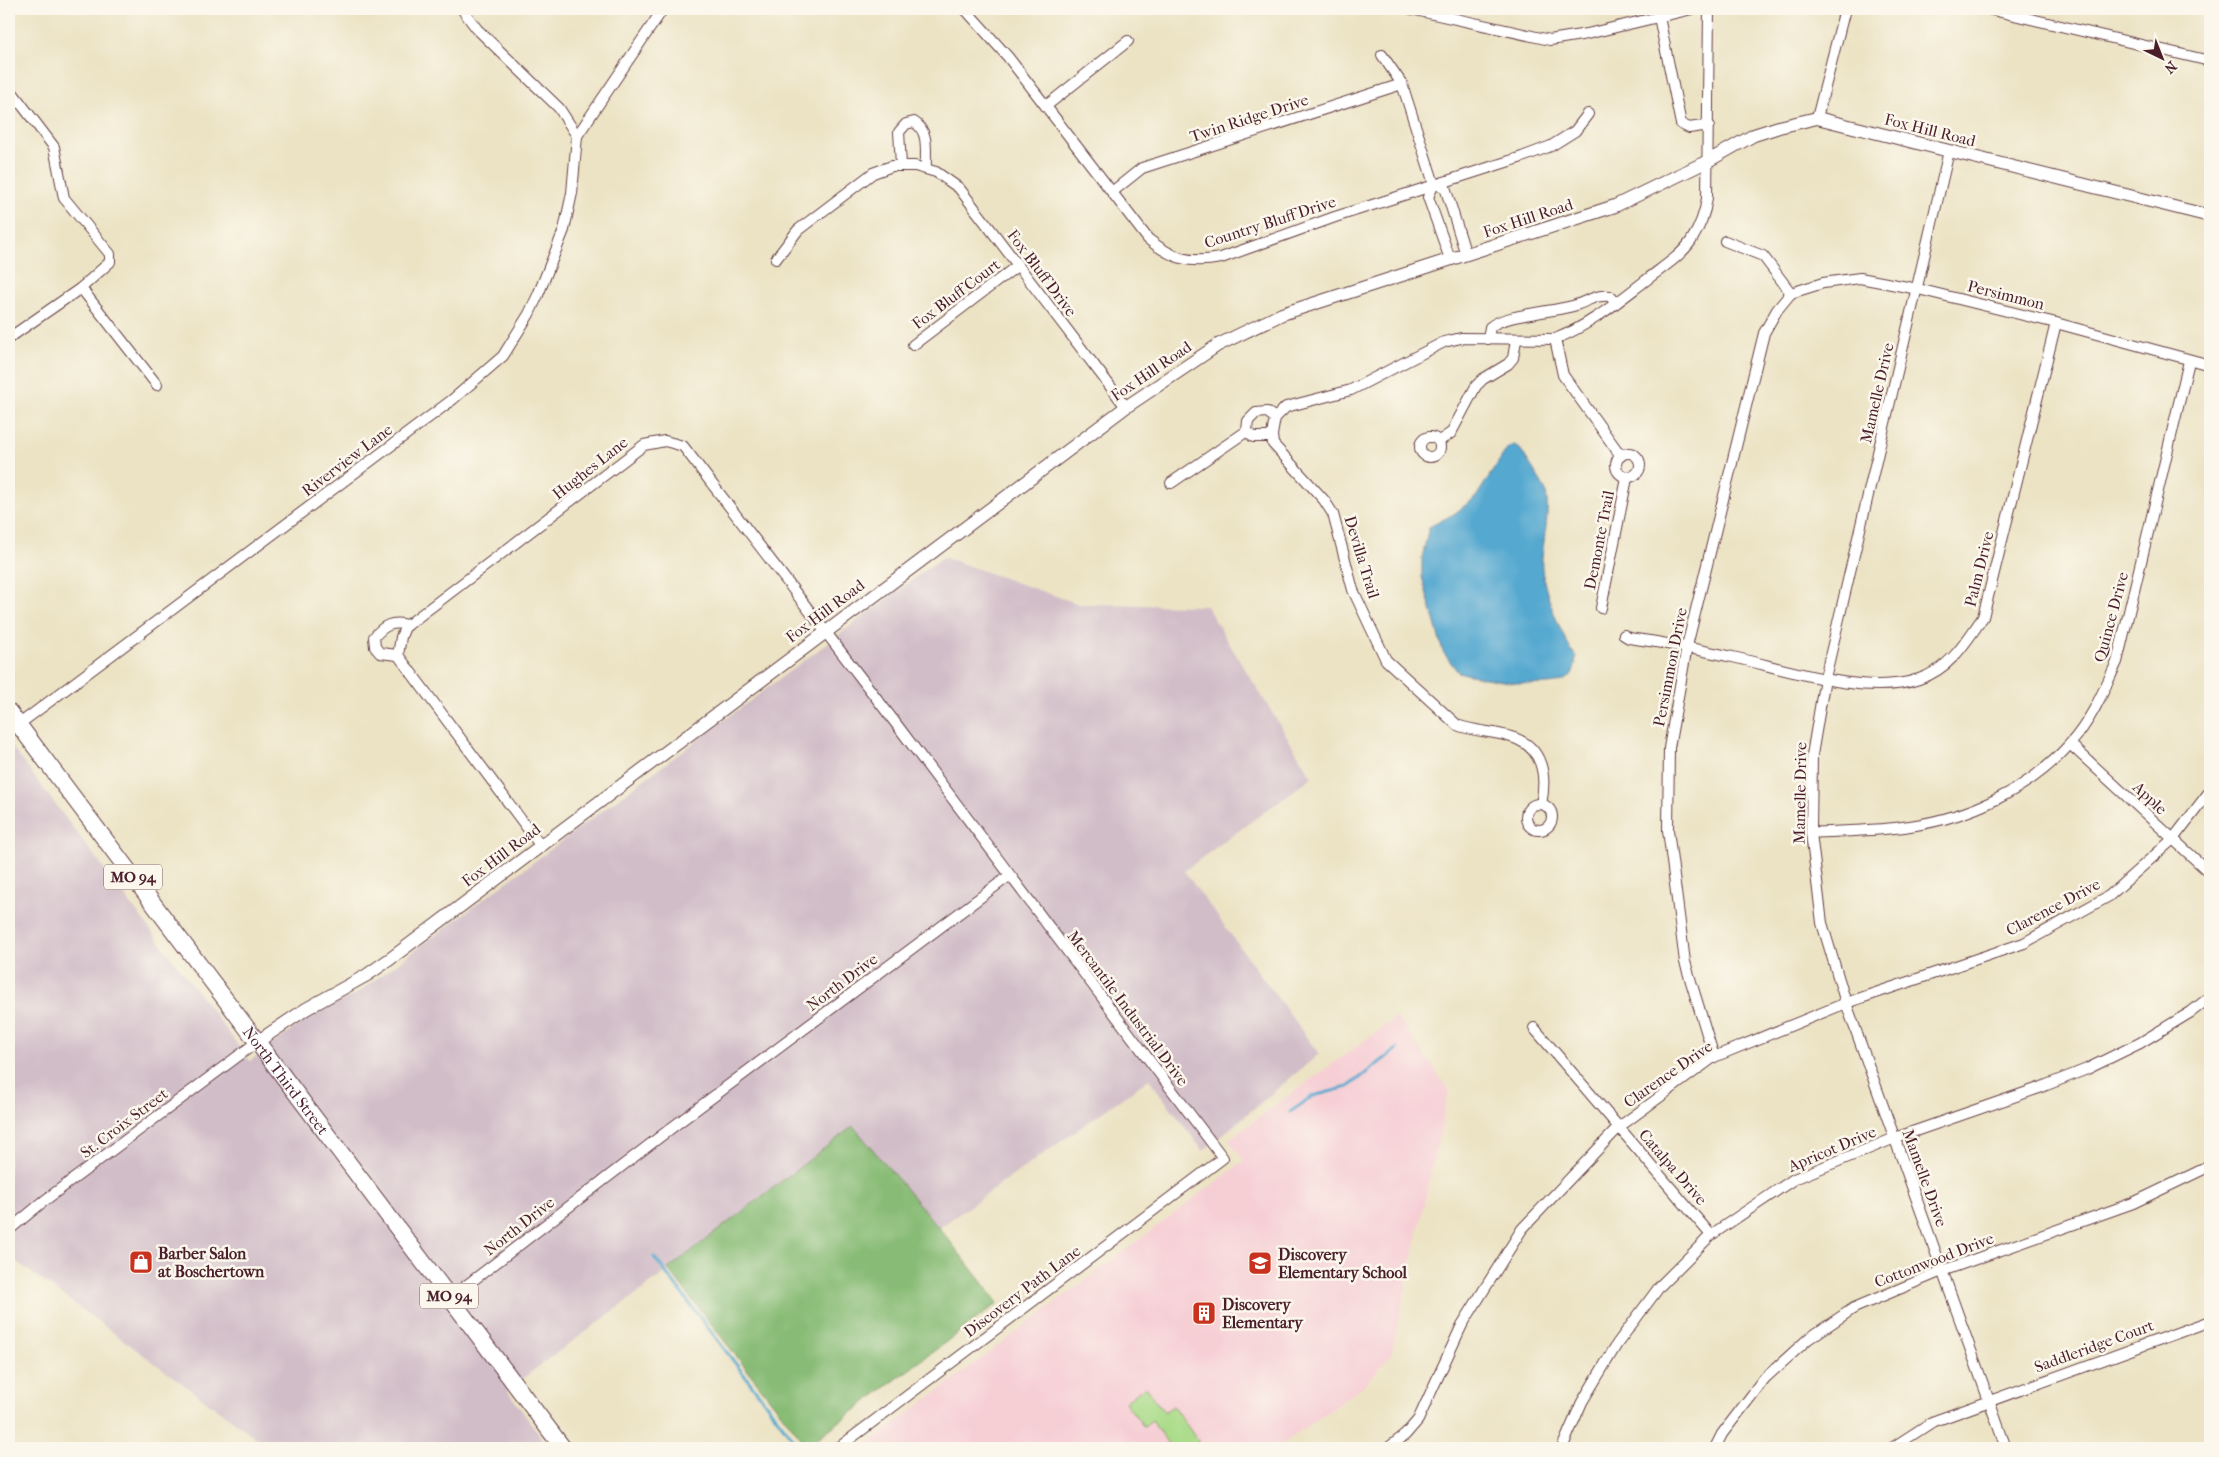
<svg xmlns="http://www.w3.org/2000/svg" width="2219" height="1457" viewBox="0 0 2219 1457" font-family="'IM FELL French Canon',serif">
<style>
.built{fill:#f6cfd5}
.industrial{fill:#d1bdc8}
.green{fill:#abdc8a;stroke:#7a7e5a}
.forest{fill:#88bc76;stroke:#696e50}
.water{fill:#55a8d0;stroke:#50647e}
.lines{fill:none;stroke-linecap:round;stroke-linejoin:round}
.stream{stroke:#55a8d0;stroke-width:3}
.minor-casing{stroke:#623c42;stroke-width:12}
.tertiary-casing{stroke:#623c42;stroke-width:14}
.primary-casing{stroke:#623c42;stroke-width:18}
.minor{stroke:#fff;stroke-width:10}
.tertiary{stroke:#fff;stroke-width:12}
.primary{stroke:#fff;stroke-width:16}
.labels{text-anchor:middle;dominant-baseline:central;stroke-width:5;stroke-linejoin:round;paint-order:stroke}
.shield{fill:#fbf7ec;stroke:#7f6065;stroke-width:1}
.shield-label{font-size:15px;font-weight:bold;fill:#4a1f2b}
.street-label{font-size:16px;fill:#4a1f2b;stroke:#fbf7ec}
.poi-label{font-size:16px;font-weight:bold;fill:#4a1f2b;stroke:#fbf7ec;text-anchor:start}
</style>
<rect width="100%" height="100%" fill="#fbf7ec"/>
<filter id="ink" filterUnits="userSpaceOnUse"><feTurbulence type="fractalNoise" baseFrequency=".02" numOctaves="2"/><feDisplacementMap in="SourceGraphic" scale="10" xChannelSelector="R" yChannelSelector="G"/><feConvolveMatrix kernelMatrix="1 2 1 2 8 2 1 2 1" color-interpolation-filters="sRGB"/></filter>
<filter id="wash" filterUnits="userSpaceOnUse"><feTurbulence type="fractalNoise" baseFrequency=".0096" numOctaves="4" result="noise"/><feDisplacementMap in="SourceGraphic" scale="20" xChannelSelector="R" yChannelSelector="G"/><feGaussianBlur stdDeviation="1.12" result="paint"/><feColorMatrix in="noise" values="0 0 0 0 0 0 0 0 0 0 0 0 0 0 0 0 0 1.4 0 .05"/><feComposite in="paint" operator="in"/></filter>
<g filter="url(#wash)">
<rect width="100%" height="100%" fill="#ece3c4"/>
<path class="built" d="M1397,1017L1449,1090L1391,1355L1363,1386L1277,1448H862L1244,1161L1228,1140Z"/>
<path class="industrial" d="M943,557L1079,604L1206,606L1312,777L1184,871L1319,1054L1203,1151L1149,1079L939,1228L852,1126L658,1278L507,1390L549,1448H270L9,1256V747L11,746L250,1061L301,1023L338,1002L355,995Z"/>
<path class="green" d="M1145,1387L1164,1412L1173,1406L1198,1441V1448H1171L1152,1421L1144,1427L1125,1402Z"/>
<path class="forest" d="M853,1126L949,1240L998,1303L807,1446L668,1269Z"/>
<path class="water" d="M1515,445L1521,450C1526,459 1544,484 1546,492C1550,513 1544,536 1542,557C1539,583 1561,635 1576,657C1575,666 1575,675 1565,680C1546,691 1480,678 1458,672L1443,652L1422,577V558L1429,527L1454,514L1476,497L1508,447Z"/>
<g class="lines">
<g class="stream">
<path d="M1290,1112L1313,1096L1348,1087L1397,1049"/>
<path d="M654,1257L800,1448"/>
</g>
</g>
</g>
<g filter="url(#ink)">
<g class="lines">
<g class="minor-casing">
<g id="minor">
<path d="M462,9L477,29L559,108L577,136"/>
<path d="M965,9L1008,57L1148,239C1173,259 1189,264 1221,258L1335,217L1522,157L1551,146L1575,131L1588,114"/>
<path d="M1411,9L1550,40L1587,34L1692,9"/>
<path d="M1988,9L2210,61"/>
<path d="M1659,17L1681,124L1689,128L1709,125"/>
<path d="M1382,55L1402,84L1434,184"/>
<path d="M9,88L54,147L64,198L110,254V262L81,288L9,338"/>
<path d="M1046,106L1128,41"/>
<path d="M1817,118L1845,9"/>
<path d="M1949,151L1825,678L1812,755L1811,833L1822,923L1846,1003L2006,1448"/>
<path d="M901,165L899,132L906,124L914,122C930,132 925,151 926,168"/>
<path d="M1112,192L1142,168L1402,84"/>
<path d="M1725,241L1763,256L1791,293"/>
<path d="M776,259L798,230L873,173L892,166H915L936,172L959,188L1126,407"/>
<path d="M1450,259L1428,197L1434,184L1445,187L1466,255"/>
<path d="M81,288L157,385"/>
<path d="M1791,293L1823,283L1860,278L1918,289L2056,323L2210,365"/>
<path d="M1488,339L1490,327C1505,314 1555,312 1576,305C1588,301 1597,294 1610,296L1616,303"/>
<path d="M1555,339L1563,375L1621,456"/>
<path d="M913,345L1017,266"/>
<circle cx="1430" cy="447" r="10"/>
<path d="M1272,437H1253L1247,431L1248,421L1256,413L1267,412L1275,418"/>
<path d="M1439,441L1451,433L1476,386L1483,379L1508,364L1513,358L1516,340"/>
<circle cx="1628" cy="465" r="12"/>
<path d="M1171,483L1247,431"/>
<path d="M1601,608L1627,478"/>
<path d="M1624,635L1629,638C1666,643 1701,650 1737,658C1789,670 1868,697 1919,679C1950,669 1966,642 1983,617L2056,323"/>
<path d="M398,655L380,653L375,647L374,637C384,625 392,621 408,625"/>
<path d="M18,725L452,400L503,356L529,314L538,295L564,230L572,193L577,136L663,9"/>
<path d="M2070,744L2210,873"/>
<circle cx="1539" cy="817" r="13"/>
<path d="M1541,804C1547,776 1543,746 1511,737C1493,731 1475,732 1457,725L1386,660L1353,590L1333,514L1324,500L1273,444L1272,435L1275,418L1286,407L1351,390L1444,342L1461,338L1555,339C1589,326 1616,303 1645,281C1660,269 1680,257 1691,241C1700,227 1705,214 1707,198L1709,9"/>
<path d="M1811,833C1844,831 1878,831 1910,826C1970,817 2029,790 2070,744C2091,721 2104,690 2117,662L2189,361"/>
<path d="M540,845L398,655L401,637L405,627L644,445L665,441L683,446L897,725L1223,1158L838,1448"/>
<path d="M1534,1028L1711,1235"/>
<path d="M1714,1057L1685,962L1668,830L1669,748L1687,646L1764,333L1777,310L1791,293"/>
<path d="M9,1230L44,1201L257,1042"/>
<path d="M450,1298L674,1126L1009,876"/>
<path d="M1388,1448L1405,1435L1418,1420L1462,1325L1522,1229L1619,1127L1714,1057L1846,1003L2024,943L2109,896L2173,839L2210,791"/>
<path d="M1562,1448L1582,1402L1617,1344L1660,1286L1711,1235L1794,1179L1895,1138L2039,1088L2087,1069L2140,1043L2191,1012L2210,997"/>
<path d="M1715,1448L1722,1434L1765,1378L1808,1339L1854,1308L1942,1271L2133,1203L2210,1166"/>
<path d="M1892,1448L1932,1422L2210,1321"/>
</g>
</g>
<g class="tertiary-casing">
<path id="tertiary" d="M257,1042L306,1009L367,975L390,959L1126,407L1218,345L1282,314L1615,206L1708,161L1754,135L1779,127L1817,118L2210,216"/>
</g>
<g class="primary-casing">
<g id="primary">
<path id="s1" d="M9,712L563,1448"/>
</g>
</g>
<use href="#minor" class="minor"/>
<use href="#tertiary" class="tertiary"/>
<use href="#primary" class="primary"/>
</g>
</g>
<defs>
<g id="shop-square" transform="scale(1.25)"><rect x="-9" y="-9" width="18" height="18" rx="4" fill="#c8321e" stroke="#fbf7ec"/><path d="M-5-2.5h2.3a2.7 3.5 0 0 1 5.4 0H5L5.5 6h-11ZM-1.5-2.5h3a1.5 2.3 0 0 0-3 0Z" fill="#fff"/></g>
<g id="school-square" transform="scale(1.25)"><rect x="-9" y="-9" width="18" height="18" rx="4" fill="#c8321e" stroke="#fbf7ec"/><path d="M0-5L7-2L0 1L-7-2ZM-4 1L0 2.5L4 1V4Q0 6-4 4Z" fill="#fff"/></g>
<g id="building-square" transform="scale(1.25)"><rect x="-9" y="-9" width="18" height="18" rx="4" fill="#c8321e" stroke="#fbf7ec"/><path d="M-4-6H4V6H1V3H-1V6H-4ZM-2.5-4.3h1.7v1.8h-1.7ZM.8-4.3h1.7v1.8H.8ZM-2.5-1h1.7V.8h-1.7ZM.8-1h1.7V.8H.8Z" fill="#fff"/></g>
</defs>
<g fill-rule="evenodd">
<use href="#shop-square" x="141" y="1262"/>
<use href="#school-square" x="1260" y="1263"/>
<use href="#building-square" x="1204" y="1313"/>
</g>
<g class="labels">
<g class="shield">
<rect x="104" y="864.5" width="58" height="25" rx="4"/>
<rect x="420" y="1283.5" width="58" height="25" rx="4"/>
</g>
<g class="shield-label">
<text x="133" y="877">MO 94</text>
<text x="449" y="1296">MO 94</text>
</g>
<g class="street-label">
<text transform="translate(1249 118) rotate(-18)">Twin Ridge Drive</text>
<text transform="translate(1930 130) rotate(14)">Fox Hill Road</text>
<text transform="translate(1528 218) rotate(-18)">Fox Hill Road</text>
<text transform="translate(1270 222) rotate(-18)">Country Bluff Drive</text>
<text transform="translate(1042 273) rotate(53)">Fox Bluff Drive</text>
<text transform="translate(956 294) rotate(-37)">Fox Bluff Court</text>
<text transform="translate(2006 295) rotate(14)">Persimmon</text>
<text transform="translate(1151 371) rotate(-34)">Fox Hill Road</text>
<text transform="translate(1877 393) rotate(-77)">Mamelle Drive</text>
<text transform="translate(347 460) rotate(-37)">Riverview Lane</text>
<text transform="translate(590 468) rotate(-38)">Hughes Lane</text>
<text transform="translate(1599 540) rotate(-79)">Demonte Trail</text>
<text transform="translate(1362 557) rotate(73)">Devilla Trail</text>
<text transform="translate(1979 569) rotate(-76)">Palm Drive</text>
<text transform="translate(825 611) rotate(-37)">Fox Hill Road</text>
<text transform="translate(2111 617) rotate(-75)">Quince Drive</text>
<text transform="translate(1670 667) rotate(-79)">Persimmon Drive</text>
<text transform="translate(1800 793) rotate(-89)">Mamelle Drive</text>
<text transform="translate(2150 798) rotate(43)">Apple</text>
<text transform="translate(501 855) rotate(-37)">Fox Hill Road</text>
<text transform="translate(2053 907) rotate(-28)">Clarence Drive</text>
<text transform="translate(842 982) rotate(-37)">North Drive</text>
<text transform="translate(1128 1008) rotate(53)">Mercantile Industrial Drive</text>
<text transform="translate(1668 1074) rotate(-35)">Clarence Drive</text>
<text stroke="none"><textPath href="#s1" startOffset="461">North Third Street</textPath></text>
<text transform="translate(124 1123) rotate(-37)">St. Croix Street</text>
<text transform="translate(1832 1149) rotate(-23)">Apricot Drive</text>
<text transform="translate(1673 1167) rotate(49)">Catalpa Drive</text>
<text transform="translate(1925 1178) rotate(70)">Mamelle Drive</text>
<text transform="translate(519 1226) rotate(-38)">North Drive</text>
<text transform="translate(1934 1260) rotate(-21)">Cottonwood Drive</text>
<text transform="translate(1022 1291) rotate(-37)">Discovery Path Lane</text>
<text transform="translate(2094 1346) rotate(-20)">Saddleridge Court</text>
</g>
<g class="poi-label">
<text x="158" y="1253">Barber Salon<tspan x="158" dy="18">at Boschertown</tspan></text>
<text x="1278" y="1254">Discovery<tspan x="1278" dy="18">Elementary School</tspan></text>
<text x="1222" y="1304">Discovery<tspan x="1222" dy="18">Elementary</tspan></text>
</g>
</g>
<rect width="2219" height="1457" fill="none" stroke="#fbf7ec" stroke-width="30"/>
<g transform="translate(2162 58) rotate(137)" stroke="#fbf7ec" stroke-width="4" paint-order="stroke">
<path d="M0-4L9 19L0 12L-9 19Z" fill="#4a1f2b"/>
<text y="-8" font-size="14" font-weight="bold" text-anchor="middle" fill="#4a1f2b">N</text>
</g>
</svg>
